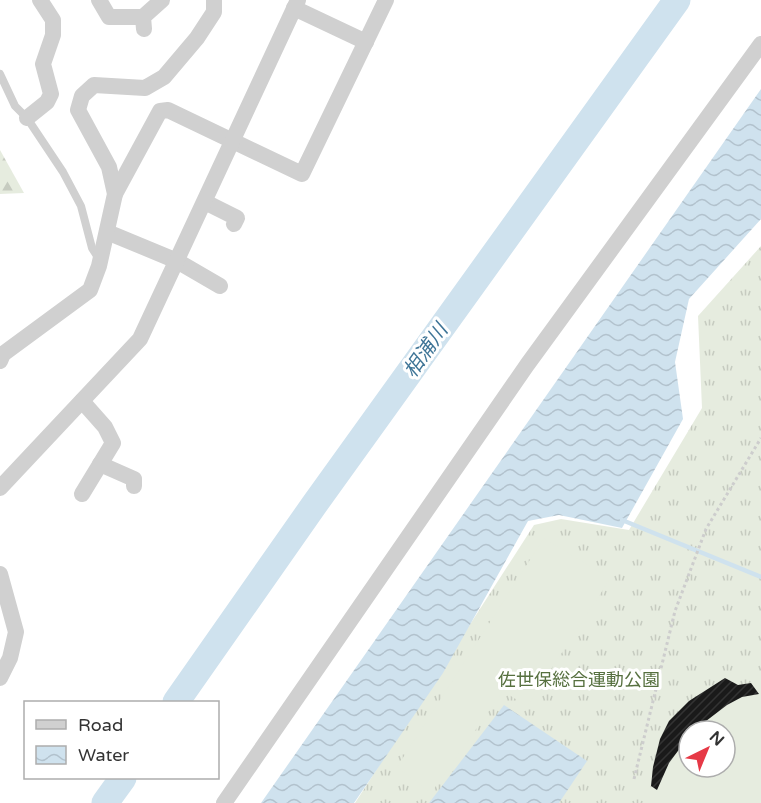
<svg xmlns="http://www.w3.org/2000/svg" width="761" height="803" viewBox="0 0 761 803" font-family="'Varela Round','Noto Sans JP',sans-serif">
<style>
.grass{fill:url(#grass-tufts);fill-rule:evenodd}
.forest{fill:url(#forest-firs)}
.garden{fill:#e6ecdf}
.water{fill:url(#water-waves)}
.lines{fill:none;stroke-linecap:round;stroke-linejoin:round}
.stream{stroke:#cfe2ee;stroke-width:4.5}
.river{stroke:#cfe2ee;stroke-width:27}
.building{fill:url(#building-hatch)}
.path{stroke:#cdcdcd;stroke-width:3;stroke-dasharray:3 3;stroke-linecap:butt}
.service{stroke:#d0d0d0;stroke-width:8}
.minor{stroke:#d0d0d0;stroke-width:16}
.labels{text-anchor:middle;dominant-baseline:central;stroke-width:6;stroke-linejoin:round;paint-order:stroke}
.park-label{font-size:18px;fill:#56703f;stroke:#fff}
.water-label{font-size:20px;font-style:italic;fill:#3f7597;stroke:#fff}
</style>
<defs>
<pattern id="grass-tufts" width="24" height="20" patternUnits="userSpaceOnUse" patternTransform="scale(1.5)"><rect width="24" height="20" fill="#e6ecdf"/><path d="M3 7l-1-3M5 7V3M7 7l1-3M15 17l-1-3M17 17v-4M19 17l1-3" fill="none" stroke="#c6cbc0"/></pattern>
<pattern id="forest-firs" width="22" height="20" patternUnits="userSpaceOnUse" patternTransform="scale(1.5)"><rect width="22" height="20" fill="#e6ecdf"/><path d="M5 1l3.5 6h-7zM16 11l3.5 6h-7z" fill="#c6cbc0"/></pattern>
<pattern id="water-waves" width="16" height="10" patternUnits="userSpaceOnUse" patternTransform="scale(1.5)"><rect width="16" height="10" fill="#cfe2ee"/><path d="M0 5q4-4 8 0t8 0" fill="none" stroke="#b2c2cd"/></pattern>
<pattern id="building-hatch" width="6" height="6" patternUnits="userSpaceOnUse" patternTransform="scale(1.5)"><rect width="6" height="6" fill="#1a1a1a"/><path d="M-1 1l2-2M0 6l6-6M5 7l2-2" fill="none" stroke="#333"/></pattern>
</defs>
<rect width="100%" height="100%" fill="#fff"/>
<path class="grass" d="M761,246V803H355L534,525L561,519L629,530L702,408L698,316ZM689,731H725V767H689Z"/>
<path class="forest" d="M0,150L24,193L0,194Z"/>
<g class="garden">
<path d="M544,538L610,579L527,706L503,691L431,793L397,767Z"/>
<path d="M759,694H761V803H648L651,786L657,790L669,763L689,736V767H725V731H693C711,713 734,699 759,694Z"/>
</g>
<g class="water">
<path d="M761,89V219L689,299L675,362L683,419L622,528L559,515L528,521L443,673L354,803H261Z"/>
<path d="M504,705L587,761L559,803H429Z"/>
</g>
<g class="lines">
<path class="stream" d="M622,520L761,577"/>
<g class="river">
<path d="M176,702L314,505L677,0"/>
<path d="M105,803L123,778"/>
</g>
</g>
<path class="building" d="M725,678L738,685L751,683L759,694L742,697L727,705L693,731H689V736L669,763L657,790L651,786L653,767L660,739L669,721L689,701Z"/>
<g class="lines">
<path class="path" d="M634,779L675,611L706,529L761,438"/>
<path class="service" d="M0,74L15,106L27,118L63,172L81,206L92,248L99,259"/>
<g class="minor">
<path d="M99,0L109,17H143"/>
<path d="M294,8L366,42"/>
<path d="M144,29L143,17L162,0"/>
<path d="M27,118L47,102L51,94L43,64L53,35V20L40,0"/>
<path d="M115,194L160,111L168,110L302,174L386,0"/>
<path d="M205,202L237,218L234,224"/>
<path d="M107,232L177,261L220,286"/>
<path d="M0,361L3,354L90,290L99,266L115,194L109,167L78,110L82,96L94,85L145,88L164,77L197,38L214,12V0"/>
<path d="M100,464L134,479V486"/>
<path d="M0,488L140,339L298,0"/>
<path d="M82,494L113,443L105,427L82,401"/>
<path d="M0,574L16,632L10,658L0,678"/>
<path d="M224,803L527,365L761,44"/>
</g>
</g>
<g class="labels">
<g class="park-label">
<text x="579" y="680">佐世保総合運動公園</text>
</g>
<g class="water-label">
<text transform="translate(426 351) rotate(-55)">相浦川</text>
</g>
</g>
<rect x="24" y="701" width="195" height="78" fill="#ffffff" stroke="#adadad" stroke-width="1.5"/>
<rect x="36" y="720" width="30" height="9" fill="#d0d0d0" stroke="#adadad" stroke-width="1.5"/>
<text x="78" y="731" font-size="18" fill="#333333">Road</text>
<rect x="36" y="746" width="30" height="18" fill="url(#water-waves)" stroke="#adadad" stroke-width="1.5"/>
<text x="78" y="761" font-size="18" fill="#333333">Water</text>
<g transform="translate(707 749) rotate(43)"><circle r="28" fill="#ffffff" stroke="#adadad" stroke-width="1.5"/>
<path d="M0-4.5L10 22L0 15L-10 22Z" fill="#e63946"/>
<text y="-9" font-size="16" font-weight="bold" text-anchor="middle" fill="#333333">N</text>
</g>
</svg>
